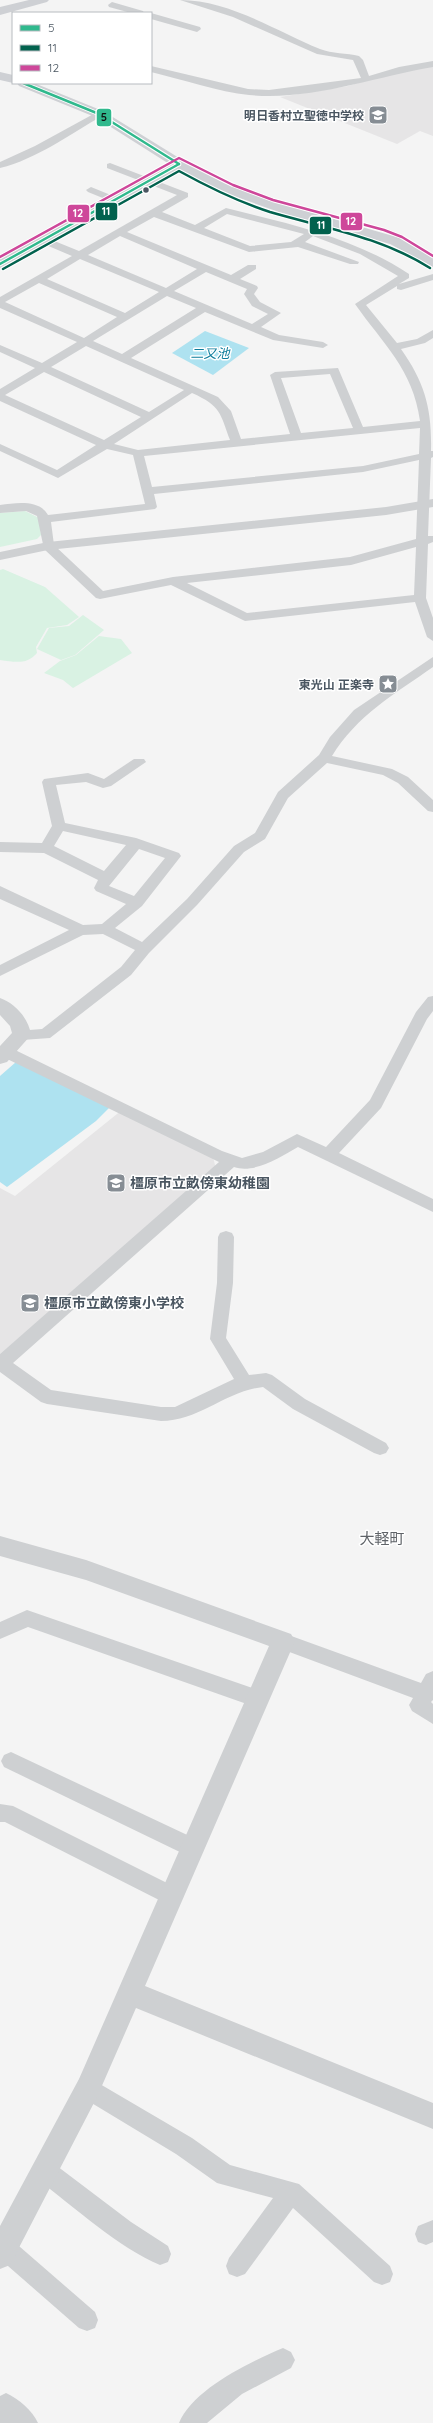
<svg xmlns="http://www.w3.org/2000/svg" width="433" height="2423" viewBox="0 0 433 2423" font-family="Quicksand,'Noto Sans JP',sans-serif">
<style>
.education{fill:#e6e5e6}
.green{fill:#d9f2e3}
.water{fill:#aee2f0}
.lines{fill:none;stroke-linecap:round;stroke-linejoin:round}
.minor{fill:#ced0d2;fill-rule:evenodd}
.tertiary{fill:#ced0d2;fill-rule:evenodd}
.secondary{fill:#ced0d4;fill-rule:evenodd}
.bus-1-casing{stroke:#fff;stroke-width:4.5}
.bus-2-casing{stroke:#fff;stroke-width:4.5}
.bus-3-casing{stroke:#fff;stroke-width:4.5}
.bus-1{stroke:#30b98d;stroke-width:2.5}
.bus-2{stroke:#02624e;stroke-width:2.5}
.bus-3{stroke:#ce479a;stroke-width:2.5}
.bus-dot{fill:#4a5661;stroke:#fff;stroke-width:1.5}
.labels{text-anchor:middle;dominant-baseline:central;stroke-width:3;stroke-linejoin:round;paint-order:stroke}
.far-poi-label{font-size:12px;font-weight:bold;fill:#4a5661;stroke:#fff;text-anchor:end}
.far-water-label{font-size:13px;font-style:italic;fill:#0c7c9b;stroke:#fff}
.poi-label{font-size:14px;font-weight:bold;fill:#4a5661;stroke:#fff;text-anchor:start}
.neighbourhood-label{font-size:15px;fill:#5f6368;stroke:#fff}
.line-badge{stroke:#fff;stroke-width:1.5}
.badge-label{font-size:11px;text-anchor:middle;font-weight:bold;fill:#fff}
.pale-badge-label{font-size:11px;text-anchor:middle;font-weight:bold;fill:#111}
</style>
<rect width="100%" height="100%" fill="#f4f4f4"/>
<g class="education">
<path d="M433,66V136L420,131L397,144L280,97L348,86L389,74Z"/>
<path d="M122,1110L213,1157L216,1169L0,1354V1188L15,1196Z"/>
</g>
<g class="green">
<path d="M25,511L39,518L41,535L37,539L0,547V513Z"/>
<path d="M3,569L45,587L79,617L67,625L47,628L36,647L37,653C27,665 15,662 0,660V570Z"/>
<path d="M83,615L104,630L75,655L61,660L37,649L49,628L69,626Z"/>
<path d="M99,636L121,639L132,653L73,688L63,680L44,673L60,661L76,655Z"/>
</g>
<g class="water">
<path d="M205,331L249,348L213,375L172,353Z"/>
<path d="M16,1062L110,1107L96,1121L7,1187L0,1182V1076Z"/>
</g>
<g class="lines">
<g class="minor">
<path d="M180,0C229,0 276,31 320,49C332,54 347,53 359,56L363,60L369,76L399,67L433,61V67C374,77 311,101 249,95C219,92 181,79 151,72V66L248,89L269,90L361,78L353,60L317,54L233,17Z"/>
<path d="M112,2L143,11L144,13H131L109,7L108,5Z"/>
<path d="M151,13L200,27L201,29L197,32L151,19Z"/>
<path d="M99,111L104,114L102,116C70,134 37,159 0,168V162L35,146Z"/>
<path d="M110,163L188,193V197L162,212L195,225L226,208C290,224 353,237 409,274V278L399,284L433,274V280L401,290L397,289V286L366,305L397,343L417,339L433,330V338L425,343L401,349C425,383 432,409 431,451H433V457L431,458L428,536H433V542L428,544L426,598L433,618V641L427,637L415,602L245,621L171,585L100,599L96,598L44,549L37,516L26,511L0,513V505C16,503 39,499 48,515L145,504L133,455L107,449L58,478L0,451V444L57,470L96,445L0,401V389L35,368L0,352V345L42,363L77,342L0,308V297L72,256L39,242V238H47L79,251L177,195L107,168V164ZM227,214L304,234L291,242L250,246L204,228ZM154,217L249,252L298,247L350,264H358L359,262L305,242L313,236L360,254L398,276L355,304C383,344 413,369 420,421L363,427L338,368L275,372L270,375L290,434L241,439L231,411L218,397L131,358L205,312L273,340L323,348L328,345L323,342L279,335L261,327L281,313L260,302L254,294L258,288L257,286L240,279L256,269V265H248L231,275L127,232ZM120,236L197,269L166,288L88,255ZM80,259L159,292L125,313L47,279ZM206,272L247,289L244,294L252,306L268,314L252,324L174,291ZM39,283L117,317L84,338L5,302ZM167,296L196,308L122,354L93,341ZM86,346L184,390L149,412L51,367ZM44,372L141,417L104,440L5,395ZM330,374L353,428L301,433L281,378ZM192,393C221,406 220,413 230,440L138,450L114,444ZM420,428L419,454L363,466L152,487L144,456ZM419,460L416,539L350,557L173,577L103,591L54,545L51,522L155,509L157,507L154,494L363,472ZM416,547L414,595L247,613L187,583L351,565Z"/>
<path d="M91,187L118,198L120,200L115,203L88,192L86,190Z"/>
<path d="M433,657V667C396,693 356,716 332,756L392,769L408,777L433,800V812L428,811L398,783L383,775L327,763L288,798L265,839L244,852L197,905L149,953L131,975L50,1038L22,1040L17,1039L15,1035L17,1031L42,1029L121,967L135,950L103,934L83,935L0,976V965L69,930L0,899V886L83,925L102,924L126,904L96,891L94,888L98,880L44,853L0,852V842L42,843L52,826L42,782L44,779L88,773L104,779L134,759H144L146,762L111,786L103,788L86,782L56,785L65,823L136,838L179,853L181,856L142,906L115,928L142,942L187,899L234,846L255,833L278,792L319,755L330,737L354,710ZM63,831L126,845L104,871L54,846ZM139,849L165,858L134,896L109,886Z"/>
<path d="M433,996V1011L427,1019L381,1108L339,1153L433,1199V1212L298,1147C280,1157 255,1174 234,1167L13,1363L51,1390L161,1407H175L234,1379L210,1339L217,1283L218,1237L220,1233L226,1231L232,1233L234,1237L233,1283L226,1338L249,1375L266,1373L272,1375L305,1399L386,1443L389,1448L386,1453L380,1455L374,1453L293,1409L263,1387C226,1391 199,1421 161,1421L47,1404L41,1402L0,1372V1354L219,1162L1,1056V1048H11L222,1151L242,1158L263,1152L297,1134L326,1147L370,1100L416,1012L428,997Z"/>
<path d="M27,1610L258,1690L265,1693L267,1699L265,1705L258,1708L28,1627L0,1639V1622Z"/>
<path d="M283,1633L421,1683L426,1674L433,1671V1700L431,1702L433,1704V1724L412,1711L409,1705L413,1698L276,1647L274,1641L276,1635Z"/>
<path d="M11,1752L200,1841L203,1848L200,1855L193,1858L186,1855L4,1767L1,1761L4,1755Z"/>
<path d="M0,1804L13,1806L179,1889L182,1896L179,1903L172,1906L165,1903L5,1822H0Z"/>
<path d="M88,2077L192,2138L230,2165L299,2184L390,2266L393,2274L390,2282L382,2285L374,2282L293,2208L245,2274L237,2277L229,2274L226,2266L229,2258L273,2198L217,2183L176,2154L80,2096L77,2088L80,2080Z"/>
<path d="M45,2160L53,2163L131,2222L168,2246L171,2254L168,2262L160,2265C119,2248 73,2206 37,2179L34,2171L37,2163Z"/>
<path d="M433,2220V2242L426,2245L418,2242L415,2234L418,2226Z"/>
<path d="M4,2237L12,2240L95,2312L98,2320L95,2328L87,2331L79,2328L0,2259V2238Z"/>
<path d="M283,2348L291,2352L295,2360L291,2368L242,2394L207,2423H179C193,2389 250,2362 283,2348Z"/>
<path d="M6,2393C19,2399 32,2410 38,2423H0V2396Z"/>
</g>
<g class="tertiary">
<path d="M179,160L185,164L183,167L0,268V259Z"/>
<path d="M433,499V507L386,515L48,550L0,560V552L48,542L386,507Z"/>
<path d="M0,998C15,1003 29,1019 31,1035L7,1062L0,1064V1046L12,1033L10,1026L0,1015Z"/>
<path d="M0,1536L86,1560L291,1634L295,1641L145,1986L433,2103V2129L136,2008L97,2097L10,2265L0,2269V2226L79,2079L269,1646L86,1580L0,1556Z"/>
</g>
<g class="secondary">
<path d="M29,0H49L47,2L0,15V7Z"/>
<path d="M0,72L13,75V83L0,80Z"/>
<path d="M17,83H34L103,111L184,161L224,183L289,206L400,238L433,256V267L390,244L279,212L214,189L174,167L95,117L19,86Z"/>
</g>
<g class="bus-1-casing">
<g id="bus-1">
<path d="M23,83L99,114L179,164"/>
<path d="M0,264L179,164"/>
</g>
</g>
<g class="bus-2-casing">
<path id="bus-2" d="M3,269L179,171C208,187 239,202 270,212C325,228 381,237 430,268"/>
</g>
<g class="bus-3-casing">
<path id="bus-3" d="M0,257L179,158L233,185L273,200L384,230L402,237L433,256"/>
</g>
<use href="#bus-1" class="bus-1"/>
<use href="#bus-2" class="bus-2"/>
<use href="#bus-3" class="bus-3"/>
</g>
<defs>
<g id="school-square" transform="scale(1)"><rect x="-9" y="-9" width="18" height="18" rx="4" fill="#868d94" stroke="#fff"/><path d="M0-5L7-2L0 1L-7-2ZM-4 1L0 2.5L4 1V4Q0 6-4 4Z" fill="#fff"/></g>
<g id="sight-square" transform="scale(1)"><rect x="-9" y="-9" width="18" height="18" rx="4" fill="#868d94" stroke="#fff"/><path d="M0-6L1.8-2.2L6-1.7L2.9 1.2L3.7 5.4L0 3.3L-3.7 5.4L-2.9 1.2L-6-1.7L-1.8-2.2Z" fill="#fff"/></g>
</defs>
<g fill-rule="evenodd">
<use href="#school-square" x="378" y="115"/>
<use href="#sight-square" x="388" y="684"/>
<use href="#school-square" x="116" y="1183"/>
<use href="#school-square" x="30" y="1303"/>
</g>
<circle class="bus-dot" cx="146" cy="190" r="3.5"/>
<g class="labels">
<g class="far-poi-label">
<text x="364" y="115">明日香村立聖徳中学校</text>
<text x="374" y="684">東光山 正楽寺</text>
</g>
<g class="far-water-label">
<text x="210" y="353">二又池</text>
</g>
<g class="poi-label">
<text x="130" y="1183">橿原市立畝傍東幼稚園</text>
<text x="44" y="1303">橿原市立畝傍東小学校</text>
</g>
<g class="neighbourhood-label">
<text x="382" y="1538">大軽町</text>
</g>
</g>
<g class="line-badge">
<rect x="96" y="108" width="16" height="19" rx="4" fill="#30b98d"/>
<rect x="95" y="202" width="23" height="19" rx="4" fill="#02624e"/>
<rect x="67" y="204" width="23" height="19" rx="4" fill="#ce479a"/>
<rect x="340" y="212" width="23" height="19" rx="4" fill="#ce479a"/>
<rect x="309" y="216" width="23" height="19" rx="4" fill="#02624e"/>
</g>
<g class="badge-label">
<text x="106" y="215">11</text>
<text x="78" y="217">12</text>
<text x="351" y="225">12</text>
<text x="321" y="229">11</text>
</g>
<g class="pale-badge-label">
<text x="104" y="121">5</text>
</g>
<rect x="12" y="12" width="140" height="72" fill="#ffffff" stroke="#b7bbc0"/>
<rect x="20" y="25" width="20" height="6" fill="#30b98d" stroke="#b7bbc0"/>
<text x="48" y="32" font-size="12" fill="#4a5661">5</text>
<rect x="20" y="45" width="20" height="6" fill="#02624e" stroke="#b7bbc0"/>
<text x="48" y="52" font-size="12" fill="#4a5661">11</text>
<rect x="20" y="65" width="20" height="6" fill="#ce479a" stroke="#b7bbc0"/>
<text x="48" y="72" font-size="12" fill="#4a5661">12</text>
</svg>
